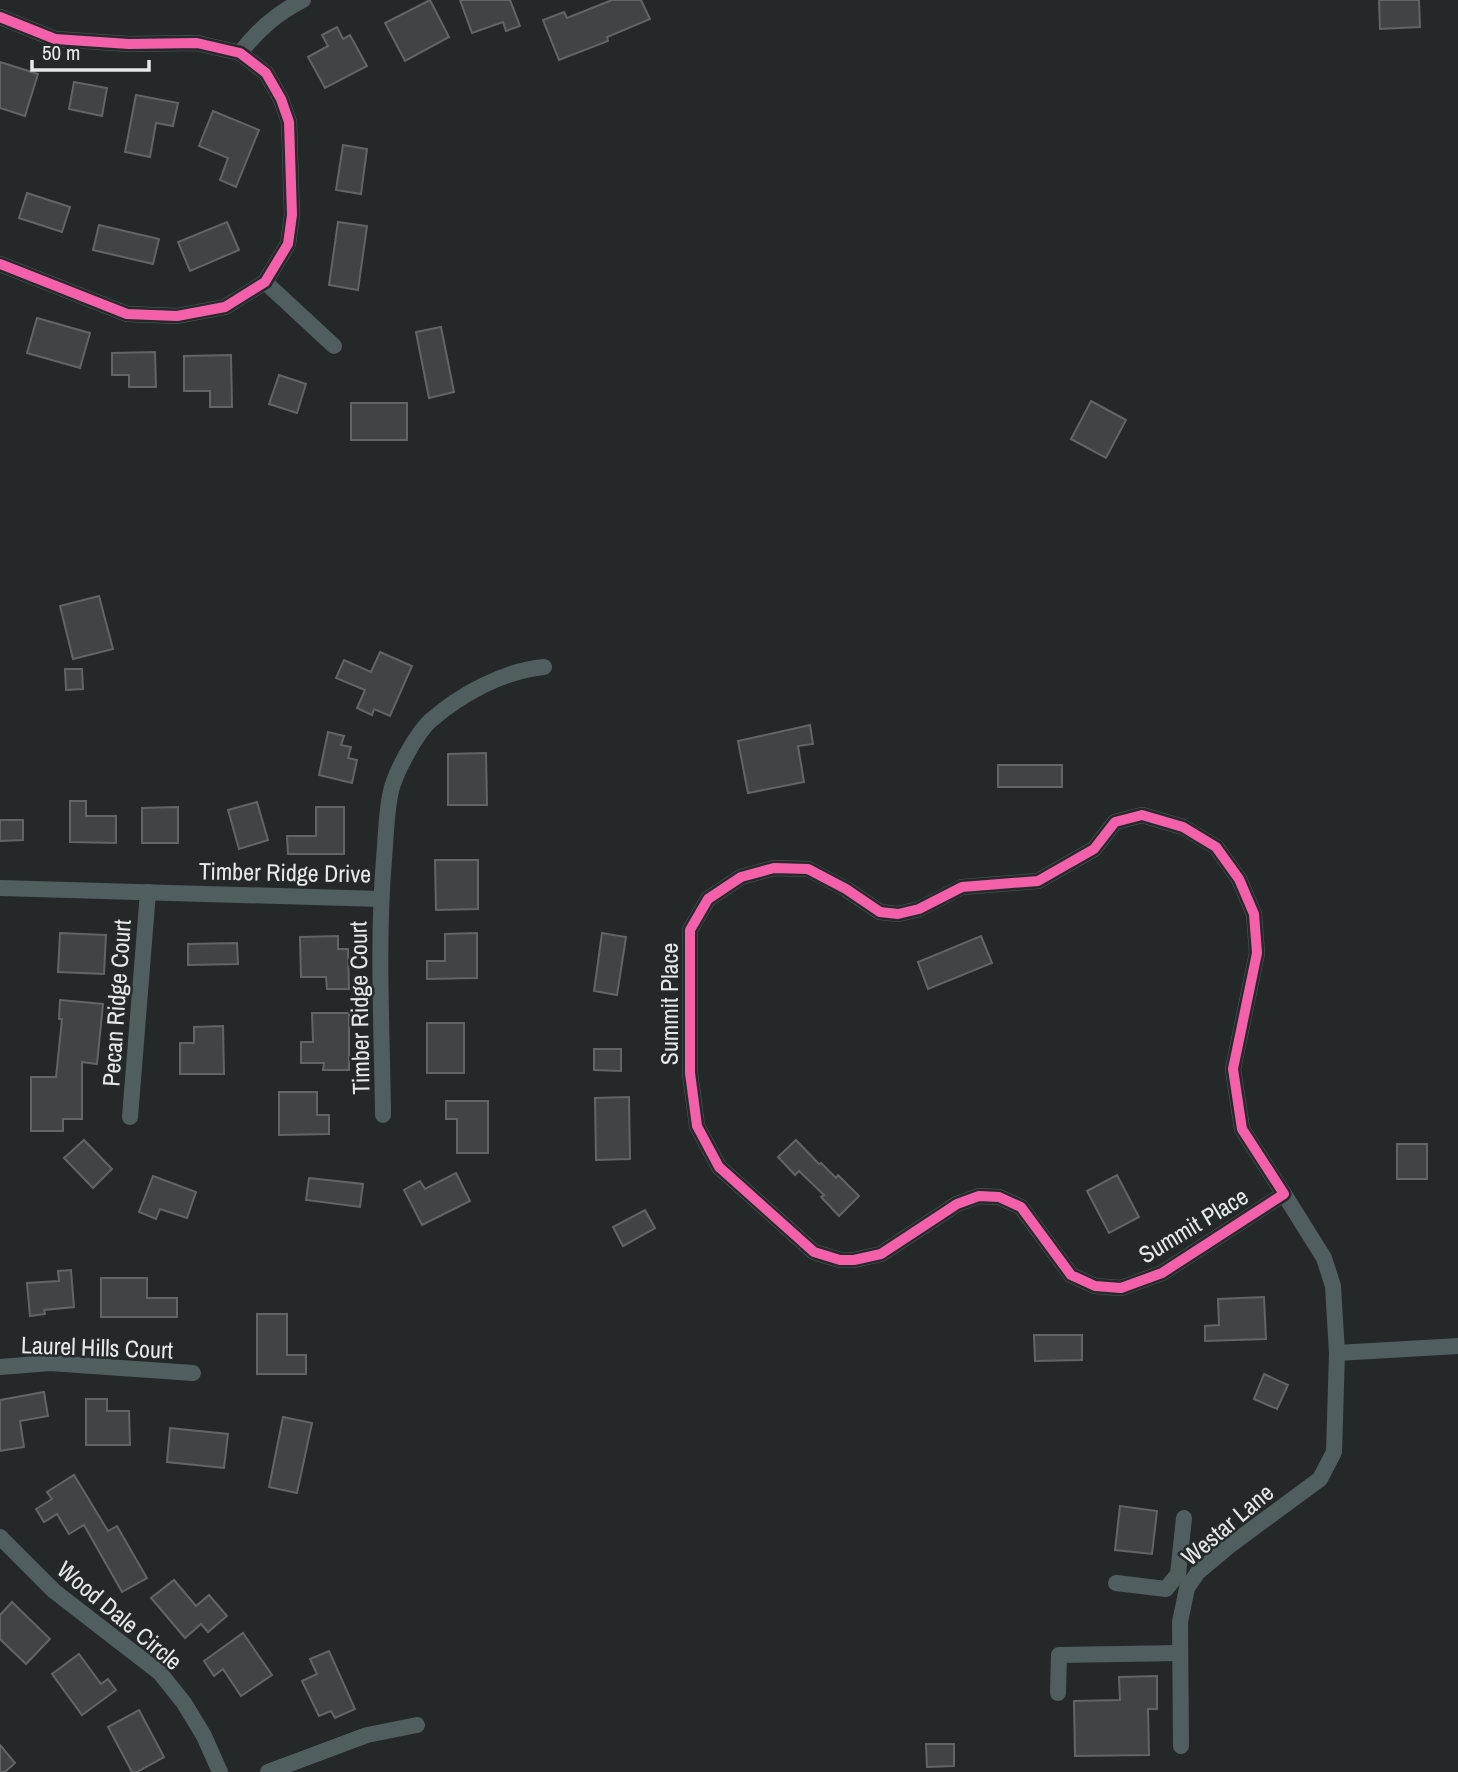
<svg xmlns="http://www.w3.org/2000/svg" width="1458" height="1772" viewBox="0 0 1458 1772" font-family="'Archivo Narrow',sans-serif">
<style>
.building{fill:#414444;stroke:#626465;stroke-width:2}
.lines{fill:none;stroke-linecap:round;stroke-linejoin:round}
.minor{stroke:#515e60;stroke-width:16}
.cycleway-casing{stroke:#24292a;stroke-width:15}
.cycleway{stroke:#f560ab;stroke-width:10}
.labels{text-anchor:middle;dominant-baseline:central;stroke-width:5;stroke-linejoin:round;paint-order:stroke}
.street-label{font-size:24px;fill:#e6e9e9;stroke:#24292a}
</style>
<rect width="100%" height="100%" fill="#252829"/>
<g class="building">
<path d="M430,0L449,37L405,61L385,23Z"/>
<path d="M460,0H510L520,26L506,31L503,22L472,33Z"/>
<path d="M612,0H641L650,19L607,37L608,41L559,60L543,20L564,12L567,18Z"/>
<path d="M1379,0H1419L1420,27L1380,29Z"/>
<path d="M337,27L343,39L350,35L367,66L325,88L308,57L328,46L322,35Z"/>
<path d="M0,62L38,74L25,116L0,108Z"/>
<path d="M74,82L107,88L102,116L69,109Z"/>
<path d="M136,95L178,103L173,126L156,123L150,157L125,152Z"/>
<path d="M213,111L259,130L236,187L220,180L228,158L199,146Z"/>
<path d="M343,145L367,149L361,194L336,190Z"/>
<path d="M27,193L70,207L62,232L19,218Z"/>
<path d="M227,222L239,250L190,271L178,242Z"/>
<path d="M338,222L367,226L358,290L329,285Z"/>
<path d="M99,225L159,239L153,264L93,250Z"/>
<path d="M37,318L90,333L80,368L27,353Z"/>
<path d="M441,327L454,392L429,398L416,332Z"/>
<path d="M155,352L156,387H129V375H112V353Z"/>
<path d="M231,355L232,407H210V391H184V356Z"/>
<path d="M279,375L306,384L297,413L269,404Z"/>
<path d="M1091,401L1126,420L1106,458L1071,439Z"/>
<rect x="351" y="403" width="56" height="37"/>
<path d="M99,596L113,649L73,659L60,606Z"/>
<path d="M380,652L412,666L390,716L374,709L372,715L357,708L365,690L336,678L344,660L371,672Z"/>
<path d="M65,669H82L83,689L66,690Z"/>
<path d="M810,725L813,744L798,746L804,782L748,793L738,741Z"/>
<path d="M328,732L344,736L341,745L351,747L348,758L357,760L352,783L319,775Z"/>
<path d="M486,753L487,805H448V754Z"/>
<rect x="998" y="765" width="64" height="22"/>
<path d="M70,801H86V816H116V843L70,842Z"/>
<path d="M257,802L268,840L239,849L228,810Z"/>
<path d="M178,807V843H142V808Z"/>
<path d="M316,807H344V854H288L287,836H316Z"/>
<path d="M0,820H23V840L0,841Z"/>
<path d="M435,860H478V909L436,910Z"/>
<path d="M60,933L106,935L104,974L58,972Z"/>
<path d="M477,933V978L427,979V961H445V934Z"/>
<path d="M602,933L626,937L617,995L594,991Z"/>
<path d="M338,936V949H348L349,989H327L326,977H301L300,937Z"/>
<path d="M981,936L992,963L928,989L918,962Z"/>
<path d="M237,943L238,964L188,965V944Z"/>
<path d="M60,1000L103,1004L97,1064L82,1062V1119H63V1131H31V1077H56L62,1019H59Z"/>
<path d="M312,1013H349V1070H323L324,1063H301V1042H313Z"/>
<rect x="427" y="1023" width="37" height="50"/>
<path d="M223,1026L224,1074H180V1043H194V1027Z"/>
<path d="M594,1049H621V1071L594,1070Z"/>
<path d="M279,1092H317V1115H329V1134L279,1135Z"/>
<path d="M629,1097L630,1159L596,1160L595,1098Z"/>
<path d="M446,1101H488V1153H457V1119H446Z"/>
<path d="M84,1140L112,1169L93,1188L64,1158Z"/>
<path d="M796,1140L819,1164L821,1163L836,1178L838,1175L859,1196L839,1216L821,1197L824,1195L799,1171L795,1175L778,1157Z"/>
<rect x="1397" y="1144" width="30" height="35"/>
<path d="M456,1173L470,1201L422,1225L404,1190L420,1181L425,1189Z"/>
<path d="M1117,1175L1139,1217L1109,1233L1087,1191Z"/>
<path d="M153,1176L196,1192L187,1218L160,1209L156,1219L139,1212Z"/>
<path d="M309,1178L363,1184L360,1207L306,1200Z"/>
<path d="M645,1210L655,1228L623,1246L613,1227Z"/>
<path d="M71,1270L74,1307L44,1310L45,1314L30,1316L27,1283L59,1281L58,1271Z"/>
<path d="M101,1278H147V1298H177V1317H101Z"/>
<path d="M1264,1297L1266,1339L1205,1341V1326L1219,1325L1218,1299Z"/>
<path d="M257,1314H287V1355H306V1374H257Z"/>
<path d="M1034,1335H1082V1360L1035,1361Z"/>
<path d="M1264,1374L1288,1385L1277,1409L1254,1399Z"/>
<path d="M44,1392L48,1416L20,1421L24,1447L0,1451V1400Z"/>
<path d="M86,1399H107V1411H129L130,1445H86Z"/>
<path d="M283,1417L312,1423L297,1493L269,1487Z"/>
<path d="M170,1428L228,1434L224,1468L167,1462Z"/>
<path d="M74,1475L108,1531L117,1526L147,1578L122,1592L84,1525L69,1534L57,1514L44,1522L36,1509L52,1499L47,1492Z"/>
<path d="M1120,1506L1157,1511L1152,1554L1115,1550Z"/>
<path d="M174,1580L196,1606L209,1595L227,1616L208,1632L201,1624L185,1638L151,1598Z"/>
<path d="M12,1602L50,1639L26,1664L0,1639V1615Z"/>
<path d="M243,1633L272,1675L241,1696L223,1669L214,1676L204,1661Z"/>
<path d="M329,1651L355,1709L335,1718L331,1711L319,1716L302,1681L317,1674L310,1659Z"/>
<path d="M79,1654L101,1684L108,1679L116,1690L82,1715L52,1674Z"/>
<path d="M1157,1676V1709H1148L1149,1755L1075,1756L1074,1701L1120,1700L1119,1677Z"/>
<path d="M139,1710L164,1757L137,1772H132L108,1727Z"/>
<path d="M926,1744H954V1766L927,1767Z"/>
<path d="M0,1745L15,1763L5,1772H0Z"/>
</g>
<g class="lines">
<g class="minor">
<path d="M0,17L55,39L129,44L197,43L240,53L266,73L281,99L289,122L292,215L288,244L265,282L225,307L177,316L127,314L0,264"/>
<path d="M240,53C259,29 276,14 303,0"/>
<path d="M265,282L334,346"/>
<path d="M1142,815L1183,827L1216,847L1239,879L1254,914L1257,953L1233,1069L1242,1129L1284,1194L1162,1273L1121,1288L1095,1286L1071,1275L1021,1207L999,1197L979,1196L957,1204L881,1254L854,1260H840L814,1252L719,1167L697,1126L690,1073V930L708,899L741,877L774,868L808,869L846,889L880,912L898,914L919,909L962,887L1038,881L1094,849L1115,822Z"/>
<path d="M0,888L381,899"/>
<path d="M383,1115C382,1030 377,944 384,859C386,837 386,813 391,791C395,773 416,734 430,721C461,694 503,671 544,667"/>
<path d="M130,1117L148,892"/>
<path d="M1337,1353L1458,1346"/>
<path d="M0,1367L50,1363L193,1373"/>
<path d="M0,1537L54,1591L160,1673L184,1703L204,1736L220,1772"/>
<path d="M1116,1583L1166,1589L1178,1574L1184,1518"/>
<path d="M1058,1693L1059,1655L1180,1653"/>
<path d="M1181,1746L1180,1622L1187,1588L1198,1572L1229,1546L1320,1479L1334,1452L1337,1353L1333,1286L1324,1258L1284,1194"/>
<path d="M268,1772L367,1735L417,1725"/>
</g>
<g class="cycleway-casing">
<g id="cycleway">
<path d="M0,17L55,39L129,44L197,43L240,53L266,73L281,99L289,122L292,215L288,244L265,282L225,307L177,316L127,314L0,264"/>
<path d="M1142,815L1183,827L1216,847L1239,879L1254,914L1257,953L1233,1069L1242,1129L1284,1194L1162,1273L1121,1288L1095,1286L1071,1275L1021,1207L999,1197L979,1196L957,1204L881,1254L854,1260H840L814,1252L719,1167L697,1126L690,1073V930L708,899L741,877L774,868L808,869L846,889L880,912L898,914L919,909L962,887L1038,881L1094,849L1115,822Z"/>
</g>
</g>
<use href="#cycleway" class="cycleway"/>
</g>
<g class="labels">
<g class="street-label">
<text transform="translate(285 872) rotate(1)">Timber Ridge Drive</text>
<text transform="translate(116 1003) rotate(-86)">Pecan Ridge Court</text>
<text transform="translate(669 1004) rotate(-90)">Summit Place</text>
<text transform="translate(359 1008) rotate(-91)">Timber Ridge Court</text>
<text transform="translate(1193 1225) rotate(-31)">Summit Place</text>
<text transform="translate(97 1347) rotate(2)">Laurel Hills Court</text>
<text transform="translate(1227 1524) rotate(-40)">Westar Lane</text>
<text transform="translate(120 1615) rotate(40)">Wood Dale Circle</text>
</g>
</g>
<path d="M32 60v10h117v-10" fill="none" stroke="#e6e9e9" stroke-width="3.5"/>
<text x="42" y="60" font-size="21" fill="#e6e9e9" stroke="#24292a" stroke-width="5" paint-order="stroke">50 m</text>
</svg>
